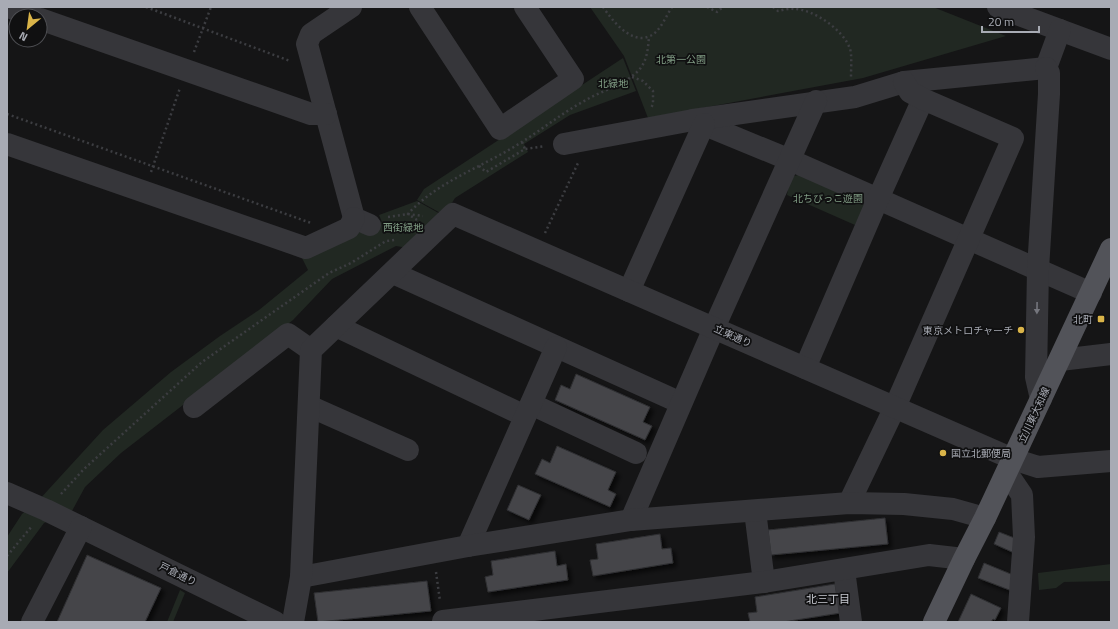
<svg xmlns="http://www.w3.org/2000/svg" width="1118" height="629" viewBox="0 0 1118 629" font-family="'Titillium Web','Noto Sans JP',sans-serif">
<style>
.green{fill:#212822}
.building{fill:#444548;stroke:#2f2f32;filter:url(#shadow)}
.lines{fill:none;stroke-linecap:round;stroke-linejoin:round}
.path{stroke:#3c3d41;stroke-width:2.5;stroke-dasharray:2 3;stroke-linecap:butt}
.minor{stroke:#36363a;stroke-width:22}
.major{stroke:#525359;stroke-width:22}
.oneway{fill:#75767d}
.poi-dot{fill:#dab449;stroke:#101011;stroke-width:1.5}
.labels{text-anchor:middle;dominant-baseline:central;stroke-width:3.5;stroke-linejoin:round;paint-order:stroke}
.park-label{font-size:10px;fill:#819d85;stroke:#101011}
.poi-label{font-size:10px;fill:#a8abb4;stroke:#101011;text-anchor:end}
.street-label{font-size:10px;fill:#a8abb4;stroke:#101011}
.neighbourhood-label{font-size:11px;fill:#c8cad1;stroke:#101011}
</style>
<defs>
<filter id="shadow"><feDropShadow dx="3.5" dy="3.5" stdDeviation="2" flood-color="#0009"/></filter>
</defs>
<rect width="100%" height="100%" fill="#151516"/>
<g class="green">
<path d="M590,7H933L1006,36L863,78L648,118L624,56Z"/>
<path d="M623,58L636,91L570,115L524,144L528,152L455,198L444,215L417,200L424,189Z"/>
<path d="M806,173L868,201L855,225L787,195L790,177Z"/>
<path d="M417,201L444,216L408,248L396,246L332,279L293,320L121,453L85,487L72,511L44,523L7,573V537L22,514L38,501L103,430L171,372L220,336L259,310L308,270L302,258L382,222L379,215Z"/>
<path d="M1111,564V581L1064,582L1056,588L1039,590L1038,573Z"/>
<path d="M180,590L185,593L173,622H167Z"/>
</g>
<g class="building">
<path d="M576,374L650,407L643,422L652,426L645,440L555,400L561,385L570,389Z"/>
<path d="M557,446L616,472L608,490L616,494L610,507L535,474L542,459L550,463Z"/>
<path d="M518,485L541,495L529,520L507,510Z"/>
<path d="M885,518L888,544L771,555L768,530Z"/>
<path d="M999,532L1017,539L1012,552L994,544Z"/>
<path d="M660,534L662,549L671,548L673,563L593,576L590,560L598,559L596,544Z"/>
<path d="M555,551L557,566L566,564L568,580L488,592L485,577L493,575L491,561Z"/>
<path d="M87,555L161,588L145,622H57Z"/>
<path d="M984,563L1018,577L1012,591L978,578Z"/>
<path d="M427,581L431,611L318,622L314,593Z"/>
<path d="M835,584L837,597L847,612L783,622H750L748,613L757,612L755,597Z"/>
<path d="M971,594L1001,608L995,620L993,619L991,622H958Z"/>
</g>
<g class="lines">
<g class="path">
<path d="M146,7L290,61"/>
<path d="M603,7C612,20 631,45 650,36C660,32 666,16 672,7"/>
<path d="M707,7L717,12L723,7"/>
<path d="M773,7L778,11C783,10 789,8 794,9C813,9 844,30 850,49C852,54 851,69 851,77"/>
<path d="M194,52L211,7"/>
<path d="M632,77L643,81L653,91V104L651,108"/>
<path d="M7,114L311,223"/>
<path d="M522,142L525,149"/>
<path d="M479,166L486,172L525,149L545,146"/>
<path d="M151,172L180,88"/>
<path d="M388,217L408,214L423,216"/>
<path d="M417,220L408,214C436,183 477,169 512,148C538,133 560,114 586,100C603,90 625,85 639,70C647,61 648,49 649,37"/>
<path d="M545,233L578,163"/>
<path d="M61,494L84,469L202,362L329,273L351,263L386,241L395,240"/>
<path d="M7,556L32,526"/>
<path d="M436,572L440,601"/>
</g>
<g class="minor">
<path d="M8,7L33,16"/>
<path d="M351,7L311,34L307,44L354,218L370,225"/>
<path d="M420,7L500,129L573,79L525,7"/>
<path d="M998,7L1111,49"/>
<path d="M40,19L311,114H326"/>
<path d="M1046,68L1060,30"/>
<path d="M693,120L790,160L1091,293"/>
<path d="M7,144L306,248L349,228L354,218"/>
<path d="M564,144L693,120L855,97L904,82L1046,68"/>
<path d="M393,273L681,403"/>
<path d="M629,291L704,124"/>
<path d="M336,326L525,416"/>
<path d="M1060,360L1111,354"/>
<path d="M805,368L878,199L923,99"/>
<path d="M1041,399L1036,377L1038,269L1049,94V73L1046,68"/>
<path d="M531,404L636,453"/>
<path d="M309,406L408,450"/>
<path d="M194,407L288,334L311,350"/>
<path d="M1007,473L1022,495L1024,537L1018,622"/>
<path d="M7,493L46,510L275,622"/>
<path d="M849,503L895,407L1013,138L923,99L910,92L904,82"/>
<path d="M755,511L764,582"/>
<path d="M631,520L714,328L816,101"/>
<path d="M468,546L556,347"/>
<path d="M844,570L851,622"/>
<path d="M301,577L468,546L631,520L849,503L904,504L953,509L985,518"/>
<path d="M443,621L764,582L929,555L964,559"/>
<path d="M32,622L81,527"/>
<path d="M293,622L301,577L311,350L453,214L1013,459L1038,467L1111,461"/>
</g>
<path class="major" d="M934,622L964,559L985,518L1111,249"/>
</g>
<defs><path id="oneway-solid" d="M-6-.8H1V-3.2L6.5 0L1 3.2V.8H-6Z"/></defs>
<use class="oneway" href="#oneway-solid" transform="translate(1037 308) rotate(91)"/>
<g class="poi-dot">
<rect x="1097" y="315" width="8" height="8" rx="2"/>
<circle cx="1021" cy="330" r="4"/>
<circle cx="943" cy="453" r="4"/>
</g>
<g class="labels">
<g class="park-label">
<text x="681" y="59">北第一公園</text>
<text x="613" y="83">北緑地</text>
<text x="828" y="198">北ちびっこ遊園</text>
<text x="403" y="227">西街緑地</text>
</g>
<g class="poi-label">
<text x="1093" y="319">北町</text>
<text x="1013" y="330">東京メトロチャーチ</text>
<text x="951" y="453" text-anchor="start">国立北郵便局</text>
</g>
<g class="street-label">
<text transform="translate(733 336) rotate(24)">立東通り</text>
<text transform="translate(1034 415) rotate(-65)">立川東大和線</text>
<text transform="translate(178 574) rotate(26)">戸倉通り</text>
</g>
<g class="neighbourhood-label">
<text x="828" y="599">北三丁目</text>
</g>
</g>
<rect width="1118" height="629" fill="none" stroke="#a8abb4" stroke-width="16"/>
<g transform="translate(28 28) rotate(209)"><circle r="19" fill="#101011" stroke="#4d4e52"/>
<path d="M0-3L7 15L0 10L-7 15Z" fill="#dab449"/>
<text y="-6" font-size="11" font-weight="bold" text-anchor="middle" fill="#a8abb4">N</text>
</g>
<path d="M982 26v6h57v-6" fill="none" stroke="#a8abb4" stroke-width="2"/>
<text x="988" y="26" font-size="12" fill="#a8abb4" stroke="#101011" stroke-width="3" paint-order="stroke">20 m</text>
</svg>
